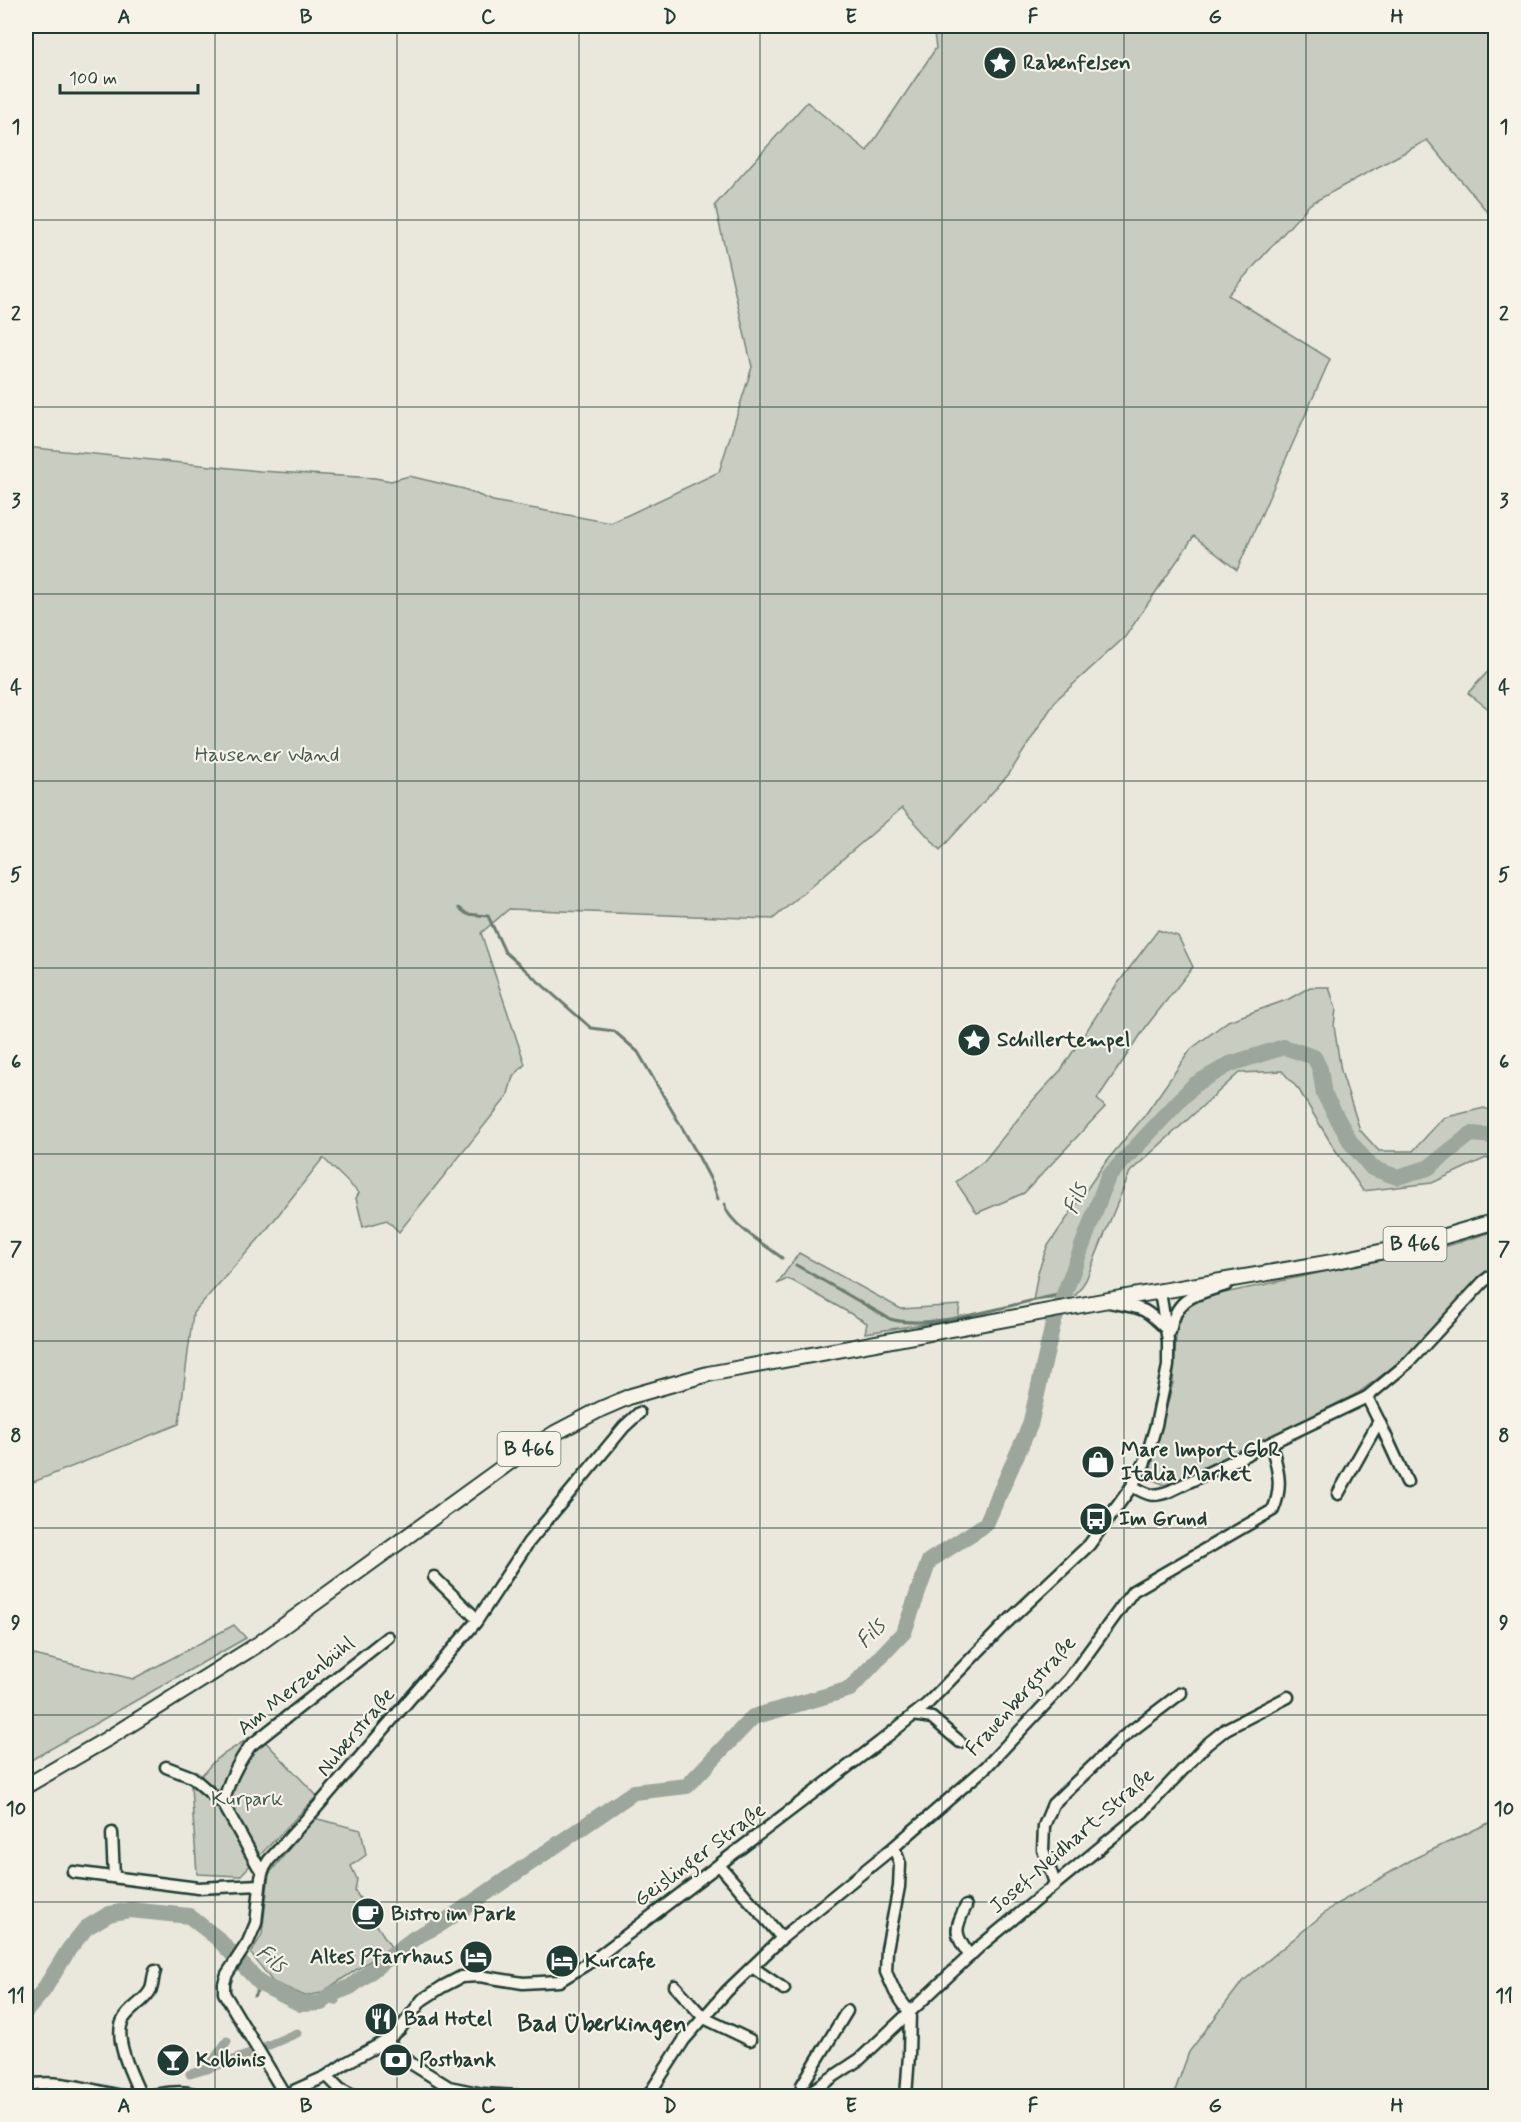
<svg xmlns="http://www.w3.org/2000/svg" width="1521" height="2122" viewBox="0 0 1521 2122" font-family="Mynerve,sans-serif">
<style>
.green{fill:#c8ccc1;stroke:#74847a;stroke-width:1.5}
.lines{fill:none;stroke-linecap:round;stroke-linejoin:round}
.stream{stroke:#6a7c72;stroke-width:3}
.canal{stroke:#9ca69c;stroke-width:9}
.river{stroke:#9ca69c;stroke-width:16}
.minor-casing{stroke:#1f3d34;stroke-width:15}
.major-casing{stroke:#1f3d34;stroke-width:18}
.minor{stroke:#f7f3e8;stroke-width:10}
.major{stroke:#f7f3e8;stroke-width:14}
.grid{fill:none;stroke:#1f3d34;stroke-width:1.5;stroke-opacity:0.55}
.labels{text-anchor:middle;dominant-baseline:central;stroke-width:4.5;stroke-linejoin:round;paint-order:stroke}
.shield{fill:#f7f3e8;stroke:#60746a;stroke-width:1.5}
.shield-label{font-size:20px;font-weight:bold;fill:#1f3d34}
.poi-label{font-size:21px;font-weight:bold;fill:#1f3d34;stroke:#f7f3e8;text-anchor:start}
.park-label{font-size:21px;fill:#415a50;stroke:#f7f3e8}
.street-label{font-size:21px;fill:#1f3d34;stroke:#f7f3e8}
.water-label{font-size:22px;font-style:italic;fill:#445c53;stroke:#f7f3e8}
.quarter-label{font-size:24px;font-weight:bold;fill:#1f3d34;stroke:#f7f3e8}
.neatline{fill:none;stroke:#1f3d34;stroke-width:2}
.grid-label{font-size:20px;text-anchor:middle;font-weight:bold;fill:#1f3d34}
</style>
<rect width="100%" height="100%" fill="#eae8dd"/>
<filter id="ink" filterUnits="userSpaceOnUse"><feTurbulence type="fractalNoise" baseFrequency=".0167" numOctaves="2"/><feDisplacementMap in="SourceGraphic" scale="12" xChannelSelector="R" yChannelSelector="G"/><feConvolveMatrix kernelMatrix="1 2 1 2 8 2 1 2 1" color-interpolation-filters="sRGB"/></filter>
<g filter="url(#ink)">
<g class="green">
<path d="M933,26H1495V221L1427,140L1310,204L1228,295L1330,359L1237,570L1194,536L1125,637L1056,700L1009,774L940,850L902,808L773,919L509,909L481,933L525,1064L513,1077L507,1097L399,1232L387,1220L363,1227L356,1198L359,1193L323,1158L264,1233L193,1313L179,1424L26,1485V447L260,471L375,478L391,481L409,476L464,489L493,501L611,523L719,472L752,367L715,205L807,102L867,151L936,48Z"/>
<path d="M1495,664V714L1468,693Z"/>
<path d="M1158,930L1178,936L1193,967L1148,1024L1097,1099L1105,1107L1024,1193L977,1213L956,1182L984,1161L1034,1099L1061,1070L1113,990Z"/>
<path d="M1310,987H1329L1336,1009L1334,1026L1341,1071L1360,1130L1379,1151H1413L1443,1118L1484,1108L1495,1112V1159L1486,1158L1432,1183L1363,1191L1332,1145L1299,1090L1282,1071L1239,1073L1130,1172L1086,1280L1076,1295L1033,1301L1038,1272L1047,1247L1104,1164L1145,1115L1191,1049L1228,1021L1289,999Z"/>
<path d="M1495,1231V1267L1405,1358L1358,1393L1268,1438L1165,1485L1153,1480L1151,1468L1173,1383L1177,1324L1180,1311L1191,1300L1447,1246Z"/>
<path d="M799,1253L901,1309L960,1305L958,1319L865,1333L867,1323L793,1281L787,1279L777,1284Z"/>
<path d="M234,1625L246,1638L26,1763V1653L133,1679Z"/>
<path d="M257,1733L317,1796L240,1876L197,1874L191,1787L216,1759Z"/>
<path d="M314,1818L361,1830L366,1855L351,1866L357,1879L355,1891L391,1947L321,1993L305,1996L273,1982L251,1954L262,1934L269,1874Z"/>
<path d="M1495,1820V2096H1173L1189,2052L1242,1982L1333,1906L1413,1859Z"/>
</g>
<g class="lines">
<g class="stream">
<path d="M459,908L467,914L488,916L505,952L591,1028L614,1031L638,1052L695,1150L713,1184L718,1199"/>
<path d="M725,1204C725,1221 768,1247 782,1258"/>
<path d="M796,1265L890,1319C935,1332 1016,1301 1064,1294"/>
<path d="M350,1987L352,1992"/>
<path d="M254,1996L261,1984"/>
</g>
<g class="canal">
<path d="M332,1994L335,2001"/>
<path d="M262,2048L297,2033"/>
<path d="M207,2069L250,2054"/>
<path d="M190,2074L207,2069L227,2041"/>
</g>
<path class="river" d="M26,2011L43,1991L69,1949L86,1928L109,1914L130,1910L189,1916L217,1938L261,1984L301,2004L321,2003L332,1994L350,1987L416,1937L441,1924L634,1792L687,1786L753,1717L850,1689L904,1632L929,1561L986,1524L1030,1425L1053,1324L1108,1177L1194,1085L1230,1064L1284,1047L1314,1057L1320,1069L1324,1094L1351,1143L1372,1168L1397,1177L1428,1168L1471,1134L1496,1136"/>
<g class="minor-casing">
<g id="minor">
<path d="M1109,1302C1141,1309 1141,1304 1166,1329"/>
<path d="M1170,1332C1176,1296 1195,1295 1226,1285"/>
<path d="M1379,1421L1407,1482"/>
<path d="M1132,1486C1148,1495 1152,1498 1170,1491L1367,1397L1409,1362L1483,1282L1496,1272"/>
<path d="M1338,1494L1379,1421L1367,1397"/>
<path d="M434,1577L477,1619"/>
<path d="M913,1715L932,1718L960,1742"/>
<path d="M166,1767L192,1777L224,1805L258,1866L263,1870"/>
<path d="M224,1805C226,1784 238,1763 250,1746L388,1637"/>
<path d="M112,1833L114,1877"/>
<path d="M894,1847L900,1864L899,1887L887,1949L886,1972L895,1992L910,2013L909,2055L906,2096"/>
<path d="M719,1865L782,1938"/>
<path d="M73,1872L198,1888L260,1885"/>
<path d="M1055,1883L1043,1850L1044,1826L1053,1804L1122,1738L1181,1693"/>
<path d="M966,1906C954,1930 954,1934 970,1956"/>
<path d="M752,1967L784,1989"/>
<path d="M675,1986L704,2018L750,2040"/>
<path d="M386,2041L412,2064L449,2087L483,2094L518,2096"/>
<path d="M327,2076L340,2089L353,2096"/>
<path d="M26,2085C62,2079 88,2090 123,2096C151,2100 173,2086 201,2096"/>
<path d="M285,2095L224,1993V1983L227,1974L248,1942L256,1923L261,1878L263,1870L269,1860L311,1814L476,1622L528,1543L624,1427L639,1413"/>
<path d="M141,2096C133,2078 113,2039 123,2020C129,2008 146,2001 151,1989C153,1984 153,1976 155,1971"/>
<path d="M282,2096L327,2076L346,2063L386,2041L400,2029L422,2000L442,1987L461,1977L479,1976L523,1983L559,1981L595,1959L880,1742L927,1704L1004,1625L1089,1545L1132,1486L1145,1462L1156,1425L1168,1366V1341L1160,1292"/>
<path d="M648,2096L684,2040L727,1991L782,1938L894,1847L986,1767L1069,1679L1133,1591L1273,1510C1284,1484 1277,1468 1271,1443"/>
<path d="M803,2096L802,2085L847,2011"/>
<path d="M804,2096L860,2059L979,1947L1142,1813L1206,1745L1226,1729L1288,1697"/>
</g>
</g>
<g class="major-casing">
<path id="major" d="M26,1786L107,1739L257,1645L514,1459L555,1433L601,1409L631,1396L708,1374L1103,1301L1332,1262L1418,1244L1496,1221"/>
</g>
<use href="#minor" class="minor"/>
<use href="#major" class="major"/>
</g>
</g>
<path class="grid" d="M215,26V2096M397,26V2096M579,26V2096M760,26V2096M942,26V2096M1124,26V2096M1306,26V2096M26,220H1496M26,407H1496M26,594H1496M26,781H1496M26,968H1496M26,1154H1496M26,1341H1496M26,1528H1496M26,1715H1496M26,1902H1496"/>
<defs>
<g id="sight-disc" transform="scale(1.725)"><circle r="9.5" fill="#1f3d34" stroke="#f7f3e8"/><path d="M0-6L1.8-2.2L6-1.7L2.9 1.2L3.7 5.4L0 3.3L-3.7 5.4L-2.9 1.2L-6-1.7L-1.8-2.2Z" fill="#fff"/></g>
<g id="shop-disc" transform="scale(1.725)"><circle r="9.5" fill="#1f3d34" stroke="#f7f3e8"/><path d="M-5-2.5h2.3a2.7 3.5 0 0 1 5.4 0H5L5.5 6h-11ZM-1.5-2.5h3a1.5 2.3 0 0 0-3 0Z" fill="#fff"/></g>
<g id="bus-disc" transform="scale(1.725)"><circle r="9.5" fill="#1f3d34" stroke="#f7f3e8"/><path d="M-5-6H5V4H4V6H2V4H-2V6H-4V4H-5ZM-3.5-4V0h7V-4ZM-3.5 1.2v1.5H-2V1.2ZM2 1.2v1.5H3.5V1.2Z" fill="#fff"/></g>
<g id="cafe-disc" transform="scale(1.725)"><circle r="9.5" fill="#1f3d34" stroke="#f7f3e8"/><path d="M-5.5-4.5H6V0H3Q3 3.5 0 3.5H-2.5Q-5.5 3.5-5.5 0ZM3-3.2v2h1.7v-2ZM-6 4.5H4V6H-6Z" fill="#fff"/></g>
<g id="hotel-disc" transform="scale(1.725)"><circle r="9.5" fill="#1f3d34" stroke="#f7f3e8"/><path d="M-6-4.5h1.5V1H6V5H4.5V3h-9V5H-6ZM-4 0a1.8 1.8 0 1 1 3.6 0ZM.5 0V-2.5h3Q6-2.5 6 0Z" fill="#fff"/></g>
<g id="restaurant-disc" transform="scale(1.725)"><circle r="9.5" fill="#1f3d34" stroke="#f7f3e8"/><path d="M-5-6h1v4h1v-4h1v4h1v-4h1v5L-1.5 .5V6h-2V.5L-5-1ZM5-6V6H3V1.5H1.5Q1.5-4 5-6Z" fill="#fff"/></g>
<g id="bar-disc" transform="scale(1.725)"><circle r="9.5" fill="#1f3d34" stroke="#f7f3e8"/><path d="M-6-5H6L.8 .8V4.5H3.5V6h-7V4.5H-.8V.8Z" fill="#fff"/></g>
<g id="bank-disc" transform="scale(1.725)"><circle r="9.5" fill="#1f3d34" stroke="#f7f3e8"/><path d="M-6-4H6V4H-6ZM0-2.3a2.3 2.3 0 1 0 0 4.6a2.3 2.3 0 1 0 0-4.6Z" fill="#fff"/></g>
</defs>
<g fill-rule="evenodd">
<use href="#sight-disc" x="1000" y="63"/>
<use href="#sight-disc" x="974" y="1040"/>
<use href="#shop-disc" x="1098" y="1462"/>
<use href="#bus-disc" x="1096" y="1519"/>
<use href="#cafe-disc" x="368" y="1914"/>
<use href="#hotel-disc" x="476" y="1957"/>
<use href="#hotel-disc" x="562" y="1961"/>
<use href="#restaurant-disc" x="381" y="2019"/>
<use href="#bar-disc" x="173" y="2060"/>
<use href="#bank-disc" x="396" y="2060"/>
</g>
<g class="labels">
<g class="shield">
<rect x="1383.5" y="1227" width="63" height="34" rx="4.5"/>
<rect x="497.5" y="1432" width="63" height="34" rx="4.5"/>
</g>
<g class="shield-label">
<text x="1415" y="1244">B 466</text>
<text x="529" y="1449">B 466</text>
</g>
<g class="poi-label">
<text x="1023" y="63">Rabenfelsen</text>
<text x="997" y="1040">Schillertempel</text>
<text x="1121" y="1450">Mare Import GbR<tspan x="1121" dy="24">Italia Market</tspan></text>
<text x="1119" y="1519">Im Grund</text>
<text x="391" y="1914">Bistro im Park</text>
<text x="453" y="1957" text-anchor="end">Altes Pfarrhaus</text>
<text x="585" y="1961">Kurcafe</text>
<text x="404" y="2019">Bad Hotel</text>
<text x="196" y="2060">Kolbinis</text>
<text x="419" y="2060">Postbank</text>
</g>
<g class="park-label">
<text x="267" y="755">Hausener Wand</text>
<text x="247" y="1799">Kurpark</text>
</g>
<g class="street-label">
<text transform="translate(296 1686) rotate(-39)">Am Merzenbühl</text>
<text transform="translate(1021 1696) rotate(-48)">Frauenbergstraße</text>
<text transform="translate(356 1732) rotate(-50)">Nuberstraße</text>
<text transform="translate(1072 1841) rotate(-41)">Josef-Neidhart-Straße</text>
<text transform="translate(700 1855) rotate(-37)">Geislinger Straße</text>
</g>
<g class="water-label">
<text transform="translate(1076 1199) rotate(-69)">Fils</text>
<text transform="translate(871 1634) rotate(-47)">Fils</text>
<text transform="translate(271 1959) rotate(39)">Fils</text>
</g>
<g class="quarter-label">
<text x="602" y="2024">Bad Überkingen</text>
</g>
</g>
<rect width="1521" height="2122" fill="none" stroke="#f7f3e8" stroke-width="66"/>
<path d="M60 84v9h138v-9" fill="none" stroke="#1f3d34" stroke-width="3"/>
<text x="69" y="84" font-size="18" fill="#1f3d34" stroke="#f7f3e8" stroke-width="4.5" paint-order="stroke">100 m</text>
<rect x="33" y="33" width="1455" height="2056" class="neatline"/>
<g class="grid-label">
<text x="124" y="23">A</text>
<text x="306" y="23">B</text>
<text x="488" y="23">C</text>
<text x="670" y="23">D</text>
<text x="851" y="23">E</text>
<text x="1033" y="23">F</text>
<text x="1215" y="23">G</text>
<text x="1397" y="23">H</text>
<text x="16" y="133">1</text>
<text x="1504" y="133">1</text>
<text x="16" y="320">2</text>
<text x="1504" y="320">2</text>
<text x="16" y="507">3</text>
<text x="1504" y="507">3</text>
<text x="16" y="694">4</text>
<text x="1504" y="694">4</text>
<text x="16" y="881">5</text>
<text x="1504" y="881">5</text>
<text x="16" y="1068">6</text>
<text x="1504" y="1068">6</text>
<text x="16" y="1255">7</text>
<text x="1504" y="1255">7</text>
<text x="16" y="1442">8</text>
<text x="1504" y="1442">8</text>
<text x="16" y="1629">9</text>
<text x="1504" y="1629">9</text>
<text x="16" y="1815">10</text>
<text x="1504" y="1815">10</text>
<text x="16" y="2002">11</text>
<text x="1504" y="2002">11</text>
<text x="124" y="2112">A</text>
<text x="306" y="2112">B</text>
<text x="488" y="2112">C</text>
<text x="670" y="2112">D</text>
<text x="851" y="2112">E</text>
<text x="1033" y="2112">F</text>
<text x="1215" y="2112">G</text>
<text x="1397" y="2112">H</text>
</g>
</svg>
